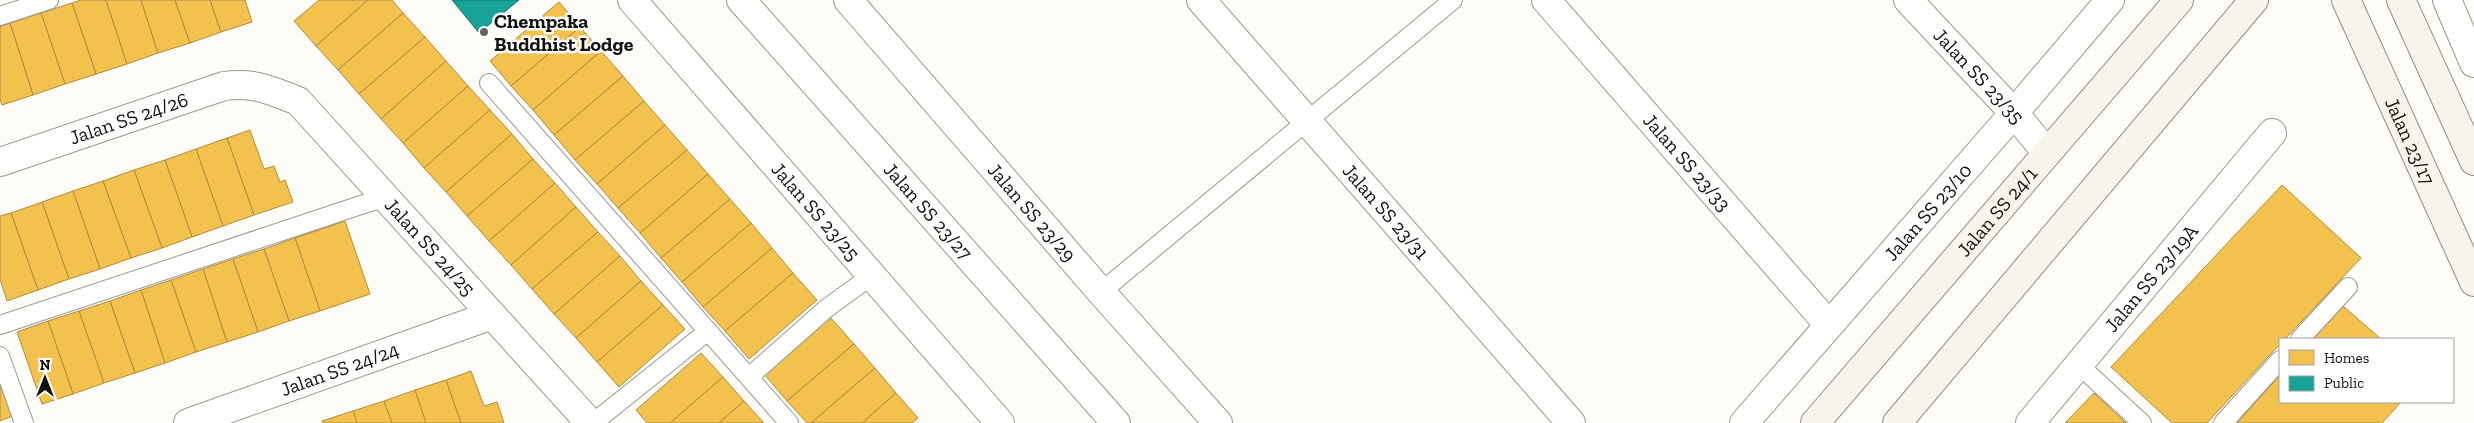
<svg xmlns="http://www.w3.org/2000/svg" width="2474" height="423" viewBox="0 0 2474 423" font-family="'Zilla Slab',serif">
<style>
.homes{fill:#f2c14e;stroke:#ae8c3c}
.public{fill:#17a398;stroke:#157770}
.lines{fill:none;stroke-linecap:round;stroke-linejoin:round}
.lane-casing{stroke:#979795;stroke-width:20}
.street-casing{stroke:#979795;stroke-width:30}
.secondary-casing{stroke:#8e8d8b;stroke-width:30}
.lane{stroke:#fffffe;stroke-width:18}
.street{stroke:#fffffe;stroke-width:28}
.secondary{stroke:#f6f4eb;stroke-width:28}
.poi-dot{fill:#646362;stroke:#fff;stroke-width:2}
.labels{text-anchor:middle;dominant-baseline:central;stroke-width:5;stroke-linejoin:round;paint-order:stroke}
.poi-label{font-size:20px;font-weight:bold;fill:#111;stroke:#fff;text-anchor:start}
.street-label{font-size:20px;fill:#111;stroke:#fff}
</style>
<rect width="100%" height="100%" fill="#fdfcf7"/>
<g class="homes">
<path d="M81,0H106L127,64L96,74L72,3Z"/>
<path d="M106,0H141L158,53L127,64Z"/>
<path d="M141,0H175L190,43L158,53Z"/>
<path d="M175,0H210L221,32L190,43Z"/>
<path d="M210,0H245L252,22L221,32Z"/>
<path d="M319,0H368L316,46L294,21Z"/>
<path d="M368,0H392L403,13L338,70L316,46Z"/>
<path d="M559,2L580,27L511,86L490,61Z"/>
<path d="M72,3L96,74L65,84L41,13Z"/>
<path d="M41,13L65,84L33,95L10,23Z"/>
<path d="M403,13L425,37L359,94L338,70Z"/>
<path d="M10,23L33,95L2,105L0,99V27Z"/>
<path d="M580,27L601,51L533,110L511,86Z"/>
<path d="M425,37L446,61L381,119L359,94Z"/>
<path d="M601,51L623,76L554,135L533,110Z"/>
<path d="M446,61L468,86L403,143L381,119Z"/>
<path d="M623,76L644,101L575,160L554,135Z"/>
<path d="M468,86L490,110L424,168L403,143Z"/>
<path d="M644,101L665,125L597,184L575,160Z"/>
<path d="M490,110L512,134L446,192L424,168Z"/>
<path d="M665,125L687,150L618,208L597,184Z"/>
<path d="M250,130L264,169L274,166L280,182L285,180L293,202L254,215L227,138Z"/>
<path d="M512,134L533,159L467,216L446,192Z"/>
<path d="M227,138L254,215L223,226L196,149Z"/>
<path d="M196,149L223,226L192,237L165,160Z"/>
<path d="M687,150L708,174L640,233L618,208Z"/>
<path d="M533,159L555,183L489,241L467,216Z"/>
<path d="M165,160L192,237L162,248L134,170Z"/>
<path d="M134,170L162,248L131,258L103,181Z"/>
<path d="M708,174L730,199L661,258L640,233Z"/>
<path d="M103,181L131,258L100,269L73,191Z"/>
<path d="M555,183L576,207L511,265L489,241Z"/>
<path d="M2282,185L2361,258L2285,339H2280V344L2207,423H2172L2111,367Z"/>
<path d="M73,191L100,269L69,279L42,202Z"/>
<path d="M730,199L751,223L682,282L661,258Z"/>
<path d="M42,202L69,279L38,290L11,213Z"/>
<path d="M576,207L598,232L532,289L511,265Z"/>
<path d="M11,213L38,290L7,301L0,279V216Z"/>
<path d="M345,221L370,294L320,311L295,238Z"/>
<path d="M751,223L772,248L703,307L682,282Z"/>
<path d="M598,232L620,256L554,314L532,289Z"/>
<path d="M295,238L320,311L289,321L264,249Z"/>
<path d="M772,248L793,273L725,331L703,307Z"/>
<path d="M264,249L289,321L258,332L233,259Z"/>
<path d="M620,256L641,281L576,338L554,314Z"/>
<path d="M233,259L258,332L227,342L203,269Z"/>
<path d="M203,269L227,342L196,352L171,280Z"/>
<path d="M793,273L817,300L749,359L725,331Z"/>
<path d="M171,280L196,352L165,363L141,290Z"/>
<path d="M641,281L663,305L597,362L576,338Z"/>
<path d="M141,290L165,363L135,373L110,301Z"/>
<path d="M110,301L135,373L104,383L79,311Z"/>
<path d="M663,305L685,329L619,387L597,362Z"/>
<path d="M2343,306L2381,339H2313Z"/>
<path d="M79,311L104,383L73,394L48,321Z"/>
<path d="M830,317L854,344L787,401L764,374Z"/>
<path d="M48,321L73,394L42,404L17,332Z"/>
<path d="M854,344L875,368L811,423H807L787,401Z"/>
<path d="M701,353L723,377L670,423H647L636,410Z"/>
<path d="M875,368L896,393L862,423H811Z"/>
<path d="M471,371L484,406L497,402L504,423H461L446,380Z"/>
<path d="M2280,375V402H2401L2382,423H2237Z"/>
<path d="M0,376L13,416L0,421Z"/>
<path d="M723,377L744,401L719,423H670Z"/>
<path d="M446,380L461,423H426L415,390Z"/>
<path d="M415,390L426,423H392L384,401Z"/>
<path d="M896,393L918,418L912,423H862Z"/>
<path d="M2094,393L2126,423H2065Z"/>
<path d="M384,401L392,423H357L353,411Z"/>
<path d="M744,401L764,423H719Z"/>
<path d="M353,411L357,423H323L322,421Z"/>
</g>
<path class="public" d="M452,0H519L479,33Z"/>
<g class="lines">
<g class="lane-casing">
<g id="lane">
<path d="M0,16L49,0"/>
<path d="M489,83L789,423"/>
<path d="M1101,292L1453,0"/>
<path d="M0,325L385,197"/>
<path d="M2300,339L2348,287"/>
<path d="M0,356L24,423"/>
<path d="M2079,365L2142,423"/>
<path d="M749,377L827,308L871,276"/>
<path d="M593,423L708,331"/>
<path d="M2223,423L2280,360"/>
</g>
</g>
<g class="street-casing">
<g id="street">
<path id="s1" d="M632,0L1000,423"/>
<path id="s2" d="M741,0L1116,423"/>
<path id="s3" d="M848,0L1101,292L1218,423"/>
<path id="s4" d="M1201,0L1571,423"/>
<path id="s5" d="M1546,0L1829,325"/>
<path id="s6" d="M1908,0L2014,113L2047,153"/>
<path d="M2447,0L2474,63"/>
<path id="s7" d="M0,162L224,86C254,82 270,90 298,101L590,423"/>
<path id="s8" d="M188,423L492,315"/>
<path id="s9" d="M1744,423L2014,113L2110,0"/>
<path id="s10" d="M2030,423L2272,133"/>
</g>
</g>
<g class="secondary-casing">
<g id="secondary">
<path id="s11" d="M2346,0L2474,282"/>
<path d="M2401,0L2474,161"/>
<path id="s12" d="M1815,423L2179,0"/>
<path d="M1897,423L2254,0"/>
</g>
</g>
<use href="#lane" class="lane"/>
<use href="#street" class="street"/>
<use href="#secondary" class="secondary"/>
</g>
<circle class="poi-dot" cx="484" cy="32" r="5"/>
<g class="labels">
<g class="poi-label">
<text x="494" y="21">Chempaka<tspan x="494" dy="23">Buddhist Lodge</tspan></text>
</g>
<g class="street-label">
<text stroke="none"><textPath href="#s6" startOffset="104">Jalan SS 23/35</textPath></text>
<text stroke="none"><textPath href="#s7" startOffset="136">Jalan SS 24/26</textPath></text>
<text stroke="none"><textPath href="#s11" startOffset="155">Jalan 23/17</textPath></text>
<text stroke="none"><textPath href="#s5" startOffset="215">Jalan SS 23/33</textPath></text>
<text stroke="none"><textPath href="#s4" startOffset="281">Jalan SS 23/31</textPath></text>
<text stroke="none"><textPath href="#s12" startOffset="279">Jalan SS 24/1</textPath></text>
<text stroke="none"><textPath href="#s1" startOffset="280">Jalan SS 23/25</textPath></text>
<text stroke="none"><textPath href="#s2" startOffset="282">Jalan SS 23/27</textPath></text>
<text stroke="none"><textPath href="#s3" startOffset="281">Jalan SS 23/29</textPath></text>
<text stroke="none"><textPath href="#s9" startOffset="280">Jalan SS 23/10</textPath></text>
<text stroke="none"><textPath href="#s7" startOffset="510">Jalan SS 24/25</textPath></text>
<text stroke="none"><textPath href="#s10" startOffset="189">Jalan SS 23/19A</textPath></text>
<text stroke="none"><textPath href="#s8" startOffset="161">Jalan SS 24/24</textPath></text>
</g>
</g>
<rect x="2279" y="338" width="175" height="65" fill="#ffffff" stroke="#a0a0a0"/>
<rect x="2289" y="350" width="25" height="15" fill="#f2c14e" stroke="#a0a0a0"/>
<text x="2324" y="363" font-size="15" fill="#111111">Homes</text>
<rect x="2289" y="376" width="25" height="15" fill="#17a398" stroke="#a0a0a0"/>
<text x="2324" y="388" font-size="15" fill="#111111">Public</text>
<g transform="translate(45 378)" stroke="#ffffff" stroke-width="4" paint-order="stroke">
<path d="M0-4L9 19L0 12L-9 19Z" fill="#111111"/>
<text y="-8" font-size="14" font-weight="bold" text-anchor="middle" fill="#111111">N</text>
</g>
</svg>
